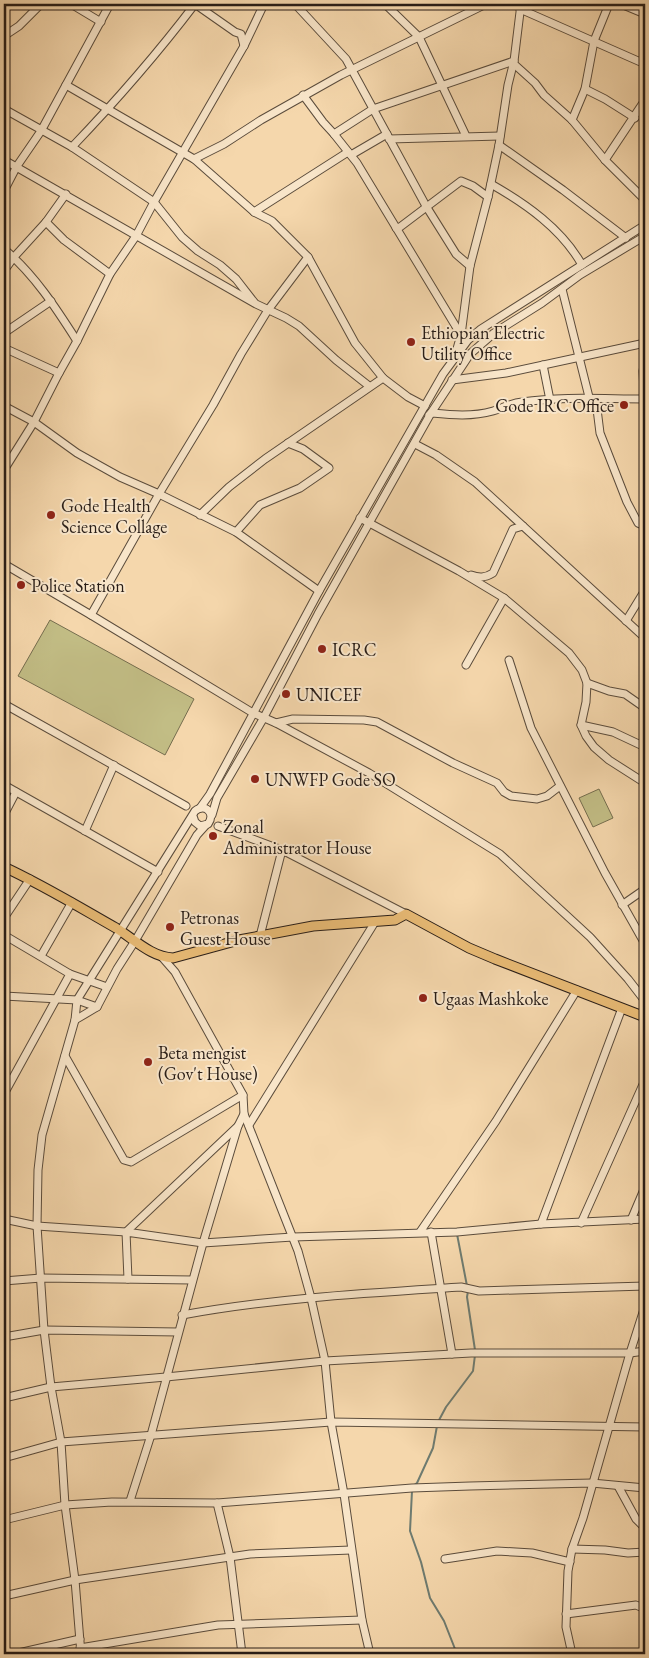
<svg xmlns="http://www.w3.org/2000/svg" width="649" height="1658" viewBox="0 0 649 1658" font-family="'EB Garamond',serif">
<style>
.pitch{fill:#c2bd85;stroke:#756d4e}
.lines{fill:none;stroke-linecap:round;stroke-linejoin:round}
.stream{stroke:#6e7b70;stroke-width:2}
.minor-casing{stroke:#5b4c3c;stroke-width:9}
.major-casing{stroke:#281d17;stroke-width:11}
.minor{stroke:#f8e5c9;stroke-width:7}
.major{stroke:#eabc76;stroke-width:9}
.poi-dot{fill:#8f2418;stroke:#f8e5c9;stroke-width:2}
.labels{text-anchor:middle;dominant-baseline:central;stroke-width:4;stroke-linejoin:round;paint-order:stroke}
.poi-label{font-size:18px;fill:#281d17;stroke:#f8e5c9;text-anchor:start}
</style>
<rect width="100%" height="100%" fill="#f5d7ac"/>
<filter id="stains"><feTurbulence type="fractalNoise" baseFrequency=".004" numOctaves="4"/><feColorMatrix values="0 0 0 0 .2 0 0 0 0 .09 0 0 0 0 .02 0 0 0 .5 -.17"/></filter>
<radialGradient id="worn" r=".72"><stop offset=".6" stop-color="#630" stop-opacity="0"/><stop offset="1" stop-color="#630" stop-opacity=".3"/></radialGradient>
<g class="pitch">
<path d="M50,620L194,699L165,755L18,676Z"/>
<path d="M599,789L613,818L593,827L579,798Z"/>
</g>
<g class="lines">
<g class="stream">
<path d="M457,1234L467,1286"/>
<path d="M468,1291L467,1297L475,1350"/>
<path d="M438,1422L446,1407L473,1371L475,1355"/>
<path d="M413,1486L417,1483L433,1448L437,1426"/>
<path d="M412,1491L410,1531L421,1562L430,1598L444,1621L457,1654"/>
</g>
<g class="minor-casing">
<g id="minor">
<path d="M71,4L101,22"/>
<path d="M195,4L235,32L241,34L244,46"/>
<path d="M295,4L346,59L426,206L456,254L470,266"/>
<path d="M385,4L419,37L466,136"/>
<path d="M621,4L645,14"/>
<path d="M520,9L645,64"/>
<path d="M4,36L19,26L41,4"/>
<path d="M514,64L535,83L544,95L572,120L605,160L645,200"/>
<path d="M66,85L194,159L254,212L272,221L308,257L355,343L383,378"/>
<path d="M585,89L605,99L635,118"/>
<path d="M303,95L323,122L334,134L357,163L461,335"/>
<path d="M4,109L72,147L154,202L182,237L198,251L220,265L236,279L254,302"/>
<path d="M572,120L585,89L594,41L609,4"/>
<path d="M334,134L373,109L514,61"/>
<path d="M389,139L500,136"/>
<path d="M499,145L563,190L626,238"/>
<path d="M72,147C116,101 157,54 195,4"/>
<path d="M351,155L387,134"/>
<path d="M194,159L224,144L261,120L341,75L486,4"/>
<path d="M4,160L256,304L286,318L299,326L336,360L369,386"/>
<path d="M605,160L645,100"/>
<path d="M491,184C526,204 562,229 582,265"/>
<path d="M4,191L17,166L41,131L110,4"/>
<path d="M254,212L348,152"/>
<path d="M46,222L64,240L110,274"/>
<path d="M396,228L400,227L461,181L473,186L488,197"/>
<path d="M4,249C34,274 56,308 77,341"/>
<path d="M4,271L14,257L46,222L66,194"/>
<path d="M562,289L589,397L597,409L600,433L627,502L638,523L645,526"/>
<path d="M4,333L51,301"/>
<path d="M4,348L59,373"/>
<path d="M456,352L461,335L470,266L488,197L499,145L508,85L514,61L521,4"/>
<path d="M645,360L643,371L644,391L645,393"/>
<path d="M543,365L550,400"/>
<path d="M452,380L506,373L645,343"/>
<path d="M4,406L34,422L77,453L120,477L159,494L236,532L319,591"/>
<path d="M429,415L431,413C452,415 472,417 493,411C503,408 511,403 522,402C563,396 604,399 645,399"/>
<path d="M415,444L436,455L475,482L645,638"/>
<path d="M4,470L34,422L59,373L77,341L110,274L136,236L154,202L244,46L264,4"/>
<path d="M200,515L229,487L265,459L383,378L408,397L425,406"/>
<path d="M360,518L459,571L504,598L569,653L582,670L587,683L586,702L581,725L586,736L594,747L609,760L645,783"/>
<path d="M236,532L260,505L300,488L329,468L303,449L288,443"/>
<path d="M4,564L91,615L253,713L276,723L369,773L500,854L590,937L628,979L645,1001"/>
<path d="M471,575C479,578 485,578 493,573L513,529L523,526"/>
<path d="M91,615L159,494L213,405L241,354L268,310L308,257"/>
<path d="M626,621L645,590"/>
<path d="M509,660L531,728L605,873L645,944"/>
<path d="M466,665L504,598"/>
<path d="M587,683L609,691L625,694L645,708"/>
<path d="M4,704L186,806"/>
<path d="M276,723L293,719L364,720L377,722L453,763L497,783L504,792L511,796L537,799L547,796L560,786"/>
<path d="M581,725L613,732L645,747"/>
<path d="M4,785L158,872"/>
<path d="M200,808L210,794L319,591L443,374L468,340L481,329L645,225"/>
<path d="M4,815L16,792"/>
<path d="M212,815L217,798L263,719L318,614L431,413L470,354L494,333L542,303L580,275L645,236"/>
<path d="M218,826L282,850L406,914"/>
<path d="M85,831L114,765"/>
<path d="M622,905L645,889"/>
<path d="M4,918L30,879"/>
<path d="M4,935L70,974L107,987"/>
<path d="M260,936L282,850"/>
<path d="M41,956L72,902"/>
<path d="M161,956L175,972L243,1095L244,1114L298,1251L311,1298L325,1361L331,1422L344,1494L362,1620L370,1654"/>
<path d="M4,996L77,1000L97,1007"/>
<path d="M75,1020L97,1007L117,969L135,941L197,835L206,825"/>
<path d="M65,1056L124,1160L131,1162L243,1095"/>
<path d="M4,1094L70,974"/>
<path d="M249,1125L375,922"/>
<path d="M4,1219L37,1226L126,1232L238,1126L244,1114"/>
<path d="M631,1220L645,1187"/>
<path d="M581,1223L645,1080"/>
<path d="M541,1224L622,1008"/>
<path d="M420,1232L496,1121L577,990"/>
<path d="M431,1232L452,1354"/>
<path d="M128,1279L126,1232L203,1243L293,1237L457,1232L541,1224L645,1219"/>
<path d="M4,1281L41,1278L192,1280"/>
<path d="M182,1315C274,1298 368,1293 461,1287L479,1291L645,1286"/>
<path d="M4,1337L44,1330L178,1332"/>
<path d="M4,1398L51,1387L166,1377L325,1361L471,1353H630L645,1351"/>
<path d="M4,1458L61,1442L331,1422L645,1427"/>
<path d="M618,1486L636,1519L645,1528"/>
<path d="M130,1501L151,1435L203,1243L238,1126"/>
<path d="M217,1503L230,1557L242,1654"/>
<path d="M4,1520L65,1505L112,1502L217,1503L412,1488L470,1486L592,1483L645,1488"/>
<path d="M572,1549L605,1550L628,1553L645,1552"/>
<path d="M445,1559L497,1551L532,1553L570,1562"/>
<path d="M4,1596L75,1580L250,1554L351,1550"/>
<path d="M566,1614L636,1605L645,1609"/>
<path d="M80,1648L218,1625L362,1620"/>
<path d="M14,1654L80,1639"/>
<path d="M81,1654L75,1580L65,1505L61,1442L51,1387L44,1330L37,1226L38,1170L42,1135L75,1020L77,1000L195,811C205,803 216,813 208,824L200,826L195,822L193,816"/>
<path d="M572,1654L566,1627L568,1571L572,1549L583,1518L630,1353L645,1306"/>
</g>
</g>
<g class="major-casing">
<path id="major" d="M4,867C43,885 79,907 116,928C134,939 151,957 173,958L239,940L313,926L395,920L406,914L469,948L495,959L645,1017"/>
</g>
<use href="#minor" class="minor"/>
<use href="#major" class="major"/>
</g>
<g class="poi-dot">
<circle cx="411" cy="342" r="5"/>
<circle cx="624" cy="405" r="5"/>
<circle cx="51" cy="515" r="5"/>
<circle cx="21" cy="585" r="5"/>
<circle cx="322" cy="649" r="5"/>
<circle cx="286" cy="694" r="5"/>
<circle cx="255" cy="779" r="5"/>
<circle cx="213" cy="836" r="5"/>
<circle cx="170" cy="927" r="5"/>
<circle cx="423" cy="998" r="5"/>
<circle cx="148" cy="1062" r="5"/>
</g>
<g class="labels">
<g class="poi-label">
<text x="421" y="332">Ethiopian Electric<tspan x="421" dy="21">Utility Office</tspan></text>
<text x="614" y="405" text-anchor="end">Gode IRC Office</text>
<text x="61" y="505">Gode Health<tspan x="61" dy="21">Science Collage</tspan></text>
<text x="31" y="585">Police Station</text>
<text x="332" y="649">ICRC</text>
<text x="296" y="694">UNICEF</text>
<text x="265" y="779">UNWFP Gode SO</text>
<text x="223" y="826">Zonal<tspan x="223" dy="21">Administrator House</tspan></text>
<text x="180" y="917">Petronas<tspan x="180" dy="21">Guest House</tspan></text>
<text x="433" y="998">Ugaas Mashkoke</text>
<text x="158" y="1052">Beta mengist<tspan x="158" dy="21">(Gov't House)</tspan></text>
</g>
</g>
<rect width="649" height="1658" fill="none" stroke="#f5d7ac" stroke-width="20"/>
<rect x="5" y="5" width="639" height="1648" fill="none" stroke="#281d17" stroke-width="2.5"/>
<rect x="10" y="10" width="629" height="1638" fill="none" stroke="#281d17"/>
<rect width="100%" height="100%" filter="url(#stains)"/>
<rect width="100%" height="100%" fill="url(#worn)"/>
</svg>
